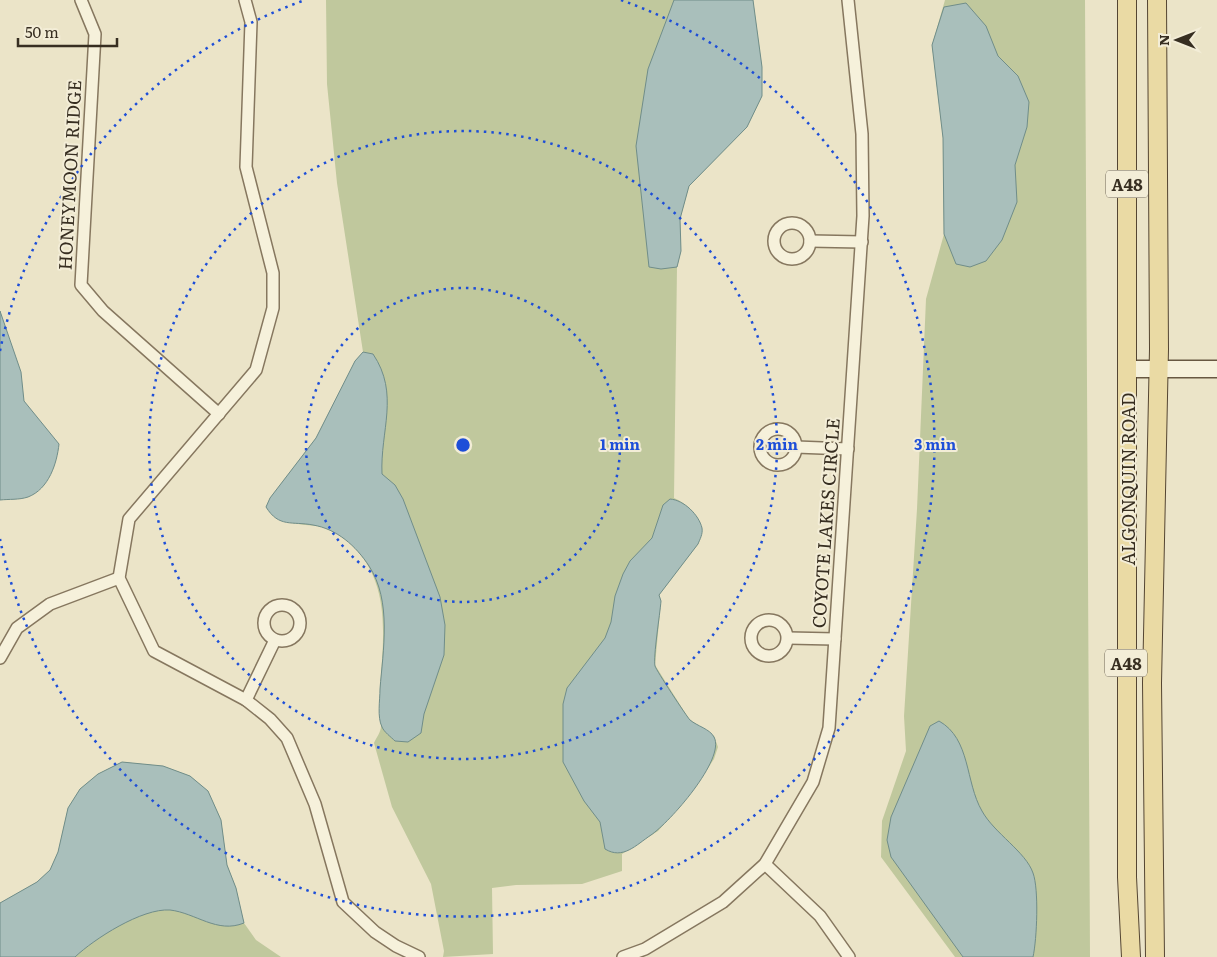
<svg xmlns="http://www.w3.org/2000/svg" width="1217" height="957" viewBox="0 0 1217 957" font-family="Literata,serif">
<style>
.green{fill:#c0c89d}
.water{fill:#a9bfbb;stroke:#708d89}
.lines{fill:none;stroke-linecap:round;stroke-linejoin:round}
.street-casing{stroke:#86775f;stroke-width:14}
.secondary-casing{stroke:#685842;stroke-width:19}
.primary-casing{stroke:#544532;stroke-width:20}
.street{stroke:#f6f1db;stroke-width:11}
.secondary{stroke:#f6f1db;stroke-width:16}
.primary{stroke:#eadaa4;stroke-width:18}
.ring{fill:none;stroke:#1d4ed8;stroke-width:2.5;stroke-dasharray:2.5 5}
.labels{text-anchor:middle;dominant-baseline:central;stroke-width:4;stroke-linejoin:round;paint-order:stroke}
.shield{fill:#f3edd7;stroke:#6f6758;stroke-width:1}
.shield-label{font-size:16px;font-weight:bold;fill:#372e21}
.street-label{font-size:18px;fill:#372e21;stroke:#f3edd7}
.centre{fill:#1d4ed8;stroke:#f3edd7;stroke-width:2.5}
.ring-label{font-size:15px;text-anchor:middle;font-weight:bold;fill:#1d4ed8;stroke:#f3edd7;stroke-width:4;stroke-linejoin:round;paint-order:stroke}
</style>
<rect width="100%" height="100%" fill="#ebe4c8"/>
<g class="green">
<path d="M326,0H753L762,67V96L747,127L689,186L680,219L681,251L677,267L674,498C692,506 707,524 698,544L659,595L661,601L655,665L689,719L714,736L718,747L714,759L694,789L672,815L658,831L622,854V871L582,884L516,885L492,888L493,954L443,957L444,951L431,884L392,807L374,743C376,738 381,732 381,726C383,714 380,701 380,688C384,632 392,578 344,537C320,516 284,535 266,507L270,498L316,438L355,361L363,352L337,183L327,84Z"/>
<path d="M945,0H1085L1090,957H955L881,857L882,821L906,751L904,716L917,509L926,299L944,234L943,138L932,45Z"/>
<path d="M122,762L163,766L190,776L208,791L221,820L227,865L236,888L244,923L256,940L281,957H0V903L37,882L50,870L58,852L68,808L80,789L98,774Z"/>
</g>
<g class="water">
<path d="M674,0H753L762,67V96L747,127L689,186L680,219L681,251L677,267L661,269L649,267L636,146L648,69Z"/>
<path d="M966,3L986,26L998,56L1018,76L1029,102L1027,127L1015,165L1017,202L1002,240L986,261L970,267L956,264L944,234L943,138L932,45L944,7Z"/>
<path d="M0,311L21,372L24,401L59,444C57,463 49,489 28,497C19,500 9,499 0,500Z"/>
<path d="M363,352L373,354C400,394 380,431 382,474L395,485L403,499L440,597L445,625L444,655L424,714L421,733L408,742L395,741C391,737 384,732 382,727C377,717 380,700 380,689C383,650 392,601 369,566C356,546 337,529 313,525C292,521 279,528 266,507L270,498L316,438L355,361Z"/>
<path d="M670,499C684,500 699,515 702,528C703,534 700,539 698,544L659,595L661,601C660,614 653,657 655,666C656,670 687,717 690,720C697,726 710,729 714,737C726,759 669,823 651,835C636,845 623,860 605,849L600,822L584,801L563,762V704L567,688L605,638L611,622L615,596L623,574L630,561L652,538L663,505Z"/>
<path d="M939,721C971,739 965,782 982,811C994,833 1026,852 1033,873C1039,889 1037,939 1033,957H963L891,857L887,840L891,817L930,726Z"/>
<path d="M122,762L163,766L190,776L208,791L221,820L227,865L236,888L244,923C217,934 196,913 170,910C142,908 94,939 75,957H0V903L37,882L50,870L58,852L68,808L80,789L98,774Z"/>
</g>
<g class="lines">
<g class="street-casing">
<g id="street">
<path d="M81,0L95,34L81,285L103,311L219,414"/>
<path d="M245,0L251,22L246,167L273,273V308L256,370L129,519L119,578L154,651L246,700L270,719L287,738L315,804L343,902L375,932L396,946L419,957"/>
<circle cx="792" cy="241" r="18"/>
<path d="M810,241L862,242"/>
<circle cx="778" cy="447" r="18"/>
<path d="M796,447L848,449"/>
<circle cx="282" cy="623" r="18"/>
<circle cx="769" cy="638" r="18"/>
<path d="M788,638L835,639"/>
<path d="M0,658L17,628L50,604L119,578"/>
<path d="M246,700L275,640"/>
<path d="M765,864L820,916L849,957"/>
<path d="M623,957L645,949L723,902L765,864L813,782L829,728L863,216L862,134L848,0"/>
</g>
</g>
<g class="secondary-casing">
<path id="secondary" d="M1128,369H1217"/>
</g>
<g class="primary-casing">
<g id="primary">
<path d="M1127,0V877L1131,957"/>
<path d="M1155,957L1152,683L1159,349L1157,0"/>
</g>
</g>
<use href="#street" class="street"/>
<use href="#secondary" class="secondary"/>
<use href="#primary" class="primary"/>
</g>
<g class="ring">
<circle cx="463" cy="445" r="157"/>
<circle cx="463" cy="445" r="314"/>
<path d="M0 351A472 472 0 0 1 305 0M621 0A472 472 0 1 1 0 539"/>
</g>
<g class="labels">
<g class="shield">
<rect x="1106" y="170.5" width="42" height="27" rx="4"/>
<rect x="1105" y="649.5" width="42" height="27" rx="4"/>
</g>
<g class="shield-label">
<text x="1127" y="184">A48</text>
<text x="1126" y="663">A48</text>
</g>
<g class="street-label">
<text transform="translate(69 175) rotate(-87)">HONEYMOON RIDGE</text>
<text transform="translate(1127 479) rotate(-90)">ALGONQUIN ROAD</text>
<text transform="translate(825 523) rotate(-86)">COYOTE LAKES CIRCLE</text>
</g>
</g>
<circle cx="463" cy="445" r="8" class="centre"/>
<g class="ring-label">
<text x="620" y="450">1 min</text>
<text x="777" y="450">2 min</text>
<text x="935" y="450">3 min</text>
</g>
<g transform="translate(1177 40) rotate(270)" stroke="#f3edd7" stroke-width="4" paint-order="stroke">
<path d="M0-4L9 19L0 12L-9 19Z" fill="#372e21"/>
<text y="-8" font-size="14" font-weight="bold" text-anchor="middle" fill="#372e21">N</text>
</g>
<path d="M18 38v8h99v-8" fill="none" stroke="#372e21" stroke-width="2.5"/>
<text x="25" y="38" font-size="15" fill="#372e21" stroke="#f3edd7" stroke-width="4" paint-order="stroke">50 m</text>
</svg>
